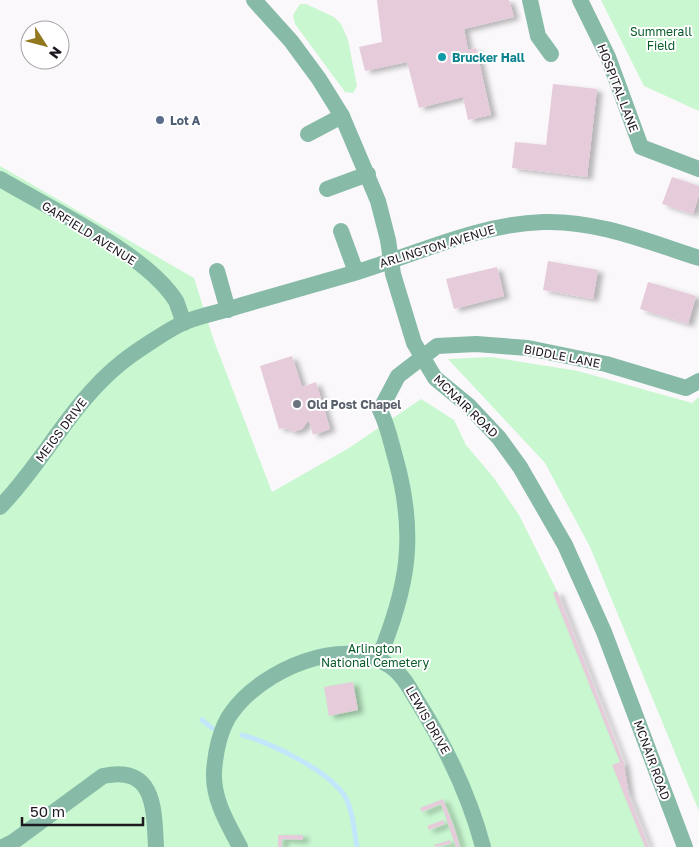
<svg xmlns="http://www.w3.org/2000/svg" width="699" height="847" viewBox="0 0 699 847" font-family="'Golos Text',sans-serif">
<style>
.green{fill:#c8f7d0}
.lines{fill:none;stroke-linecap:round;stroke-linejoin:round}
.stream{stroke:#c2e7fa;stroke-width:5}
.building{fill:#e6cbda;filter:url(#shadow)}
.minor{stroke:#87bba8;stroke-width:16}
.culture-dot{fill:#0f9aa8;stroke:#fff;stroke-width:2}
.service-dot{fill:#5c6f8a;stroke:#fff;stroke-width:2}
.worship-dot{fill:#6b7280;stroke:#fff;stroke-width:2}
.labels{text-anchor:middle;dominant-baseline:central;stroke-width:4;stroke-linejoin:round;paint-order:stroke}
.park-label{font-size:12px;fill:#095b29;stroke:#fff}
.culture-label{font-size:12px;font-weight:bold;fill:#0d838f;stroke:#fff;text-anchor:start}
.street-label{font-size:12px;fill:#1e1821;stroke:#fff}
.service-label{font-size:12px;font-weight:bold;fill:#4e5e75;stroke:#fff;text-anchor:start}
.worship-label{font-size:12px;font-weight:bold;fill:#5b616d;stroke:#fff;text-anchor:start}
</style>
<defs>
<filter id="shadow"><feDropShadow dx="5.5" dy="3" stdDeviation="2.5" flood-color="#0004"/></filter>
</defs>
<rect width="100%" height="100%" fill="#fbf8fc"/>
<g class="green">
<path d="M601,0H699V111L644,86Z"/>
<path d="M300,4H306L334,17L341,24L348,40L357,86L353,93L345,92L295,24L293,15Z"/>
<path d="M0,166L194,278L214,341L272,492L349,448L421,399L454,420L466,445L494,478L519,515L557,591L624,763L629,796L649,847H0Z"/>
<path d="M491,357L578,371L692,403L699,397V811L590,547L545,463L448,359Z"/>
</g>
<g class="lines">
<g class="stream">
<path d="M202,720L212,728"/>
<path d="M242,735C271,743 327,770 344,795C353,809 354,831 357,847"/>
</g>
</g>
<g class="building">
<path d="M377,0H509L514,17L464,29L468,50L476,48L491,115L468,120L463,97L419,108L407,62L365,71L359,47L382,42Z"/>
<path d="M553,84L597,89L587,177L512,168L515,142L546,145Z"/>
<path d="M672,177L699,186V195L693,214L662,204Z"/>
<path d="M548,261L598,270L593,299L543,290Z"/>
<path d="M497,267L504,296L454,309L446,279Z"/>
<path d="M648,282L696,296L688,324L640,309Z"/>
<path d="M292,356L302,387L316,382L330,429L313,435L309,420L302,429L293,432L286,428L279,429L260,366Z"/>
<path d="M557,591L624,763L629,796L649,847H645L612,765L620,762L553,593Z"/>
<path d="M353,682L358,710L329,716L324,687Z"/>
<path d="M443,799L454,827L460,847H456L441,804L422,812L420,808Z"/>
<path d="M443,820L445,824L429,830L427,826Z"/>
<path d="M278,835H303V840L282,839V847H278Z"/>
<path d="M450,840L451,844L435,847L434,845Z"/>
</g>
<g class="lines">
<g class="minor">
<path d="M254,0L291,41L319,79L342,116L378,201L388,240L393,274L414,343L435,378L469,406L499,438L520,467L565,545L604,632L685,847"/>
<path d="M530,0L538,36L551,54"/>
<path d="M580,0L608,57L641,147L699,169"/>
<path d="M308,134L342,116"/>
<path d="M0,179C49,208 147,254 176,301C179,308 181,316 184,323"/>
<path d="M327,189L368,174"/>
<path d="M341,231L356,272"/>
<path d="M217,271L228,310"/>
<path d="M0,507C44,462 71,403 121,363C133,353 171,328 185,322C202,315 221,312 239,306C277,295 316,284 354,273C417,254 478,224 543,222C597,220 649,242 699,258"/>
<path d="M378,660C408,587 417,537 396,460C391,443 388,426 380,410L398,376L437,346L476,344L528,348L606,364L686,388L699,381"/>
<path d="M3,847L13,842L103,776C155,765 154,808 156,847"/>
<path d="M240,847C228,824 213,800 214,773C215,753 220,728 232,712C262,670 344,634 390,666C402,674 409,687 416,699C445,745 469,794 483,847"/>
</g>
</g>
<circle class="culture-dot" cx="442" cy="57" r="5"/>
<circle class="service-dot" cx="160" cy="120" r="5"/>
<circle class="worship-dot" cx="297" cy="404" r="5"/>
<g class="labels">
<g class="park-label">
<text x="661" y="31">Summerall<tspan x="661" dy="14">Field</tspan></text>
<text x="375" y="648">Arlington<tspan x="375" dy="14">National Cemetery</tspan></text>
</g>
<g class="culture-label">
<text x="452" y="57">Brucker Hall</text>
</g>
<g class="street-label">
<text transform="translate(618 88) rotate(69)">HOSPITAL LANE</text>
<text transform="translate(89 233) rotate(32)">GARFIELD AVENUE</text>
<text transform="translate(437 246) rotate(-17)">ARLINGTON AVENUE</text>
<text transform="translate(562 356) rotate(11)">BIDDLE LANE</text>
<text transform="translate(466 406) rotate(44)">MCNAIR ROAD</text>
<text transform="translate(61 430) rotate(-53)">MEIGS DRIVE</text>
<text transform="translate(428 720) rotate(60)">LEWIS DRIVE</text>
<text transform="translate(652 760) rotate(70)">MCNAIR ROAD</text>
</g>
<g class="service-label">
<text x="170" y="120">Lot A</text>
</g>
<g class="worship-label">
<text x="307" y="404">Old Post Chapel</text>
</g>
</g>
<g transform="translate(45 45) rotate(126)"><circle r="24" fill="#ffffff" stroke="#a5a3a6"/>
<path d="M0-4L9 19L0 12L-9 19Z" fill="#92791f"/>
<text y="-8" font-size="14" font-weight="bold" text-anchor="middle" fill="#1e1821">N</text>
</g>
<path d="M22 817v8h121v-8" fill="none" stroke="#1e1821" stroke-width="2.5"/>
<text x="30" y="817" font-size="15" fill="#1e1821" stroke="#ffffff" stroke-width="4" paint-order="stroke">50 m</text>
</svg>
